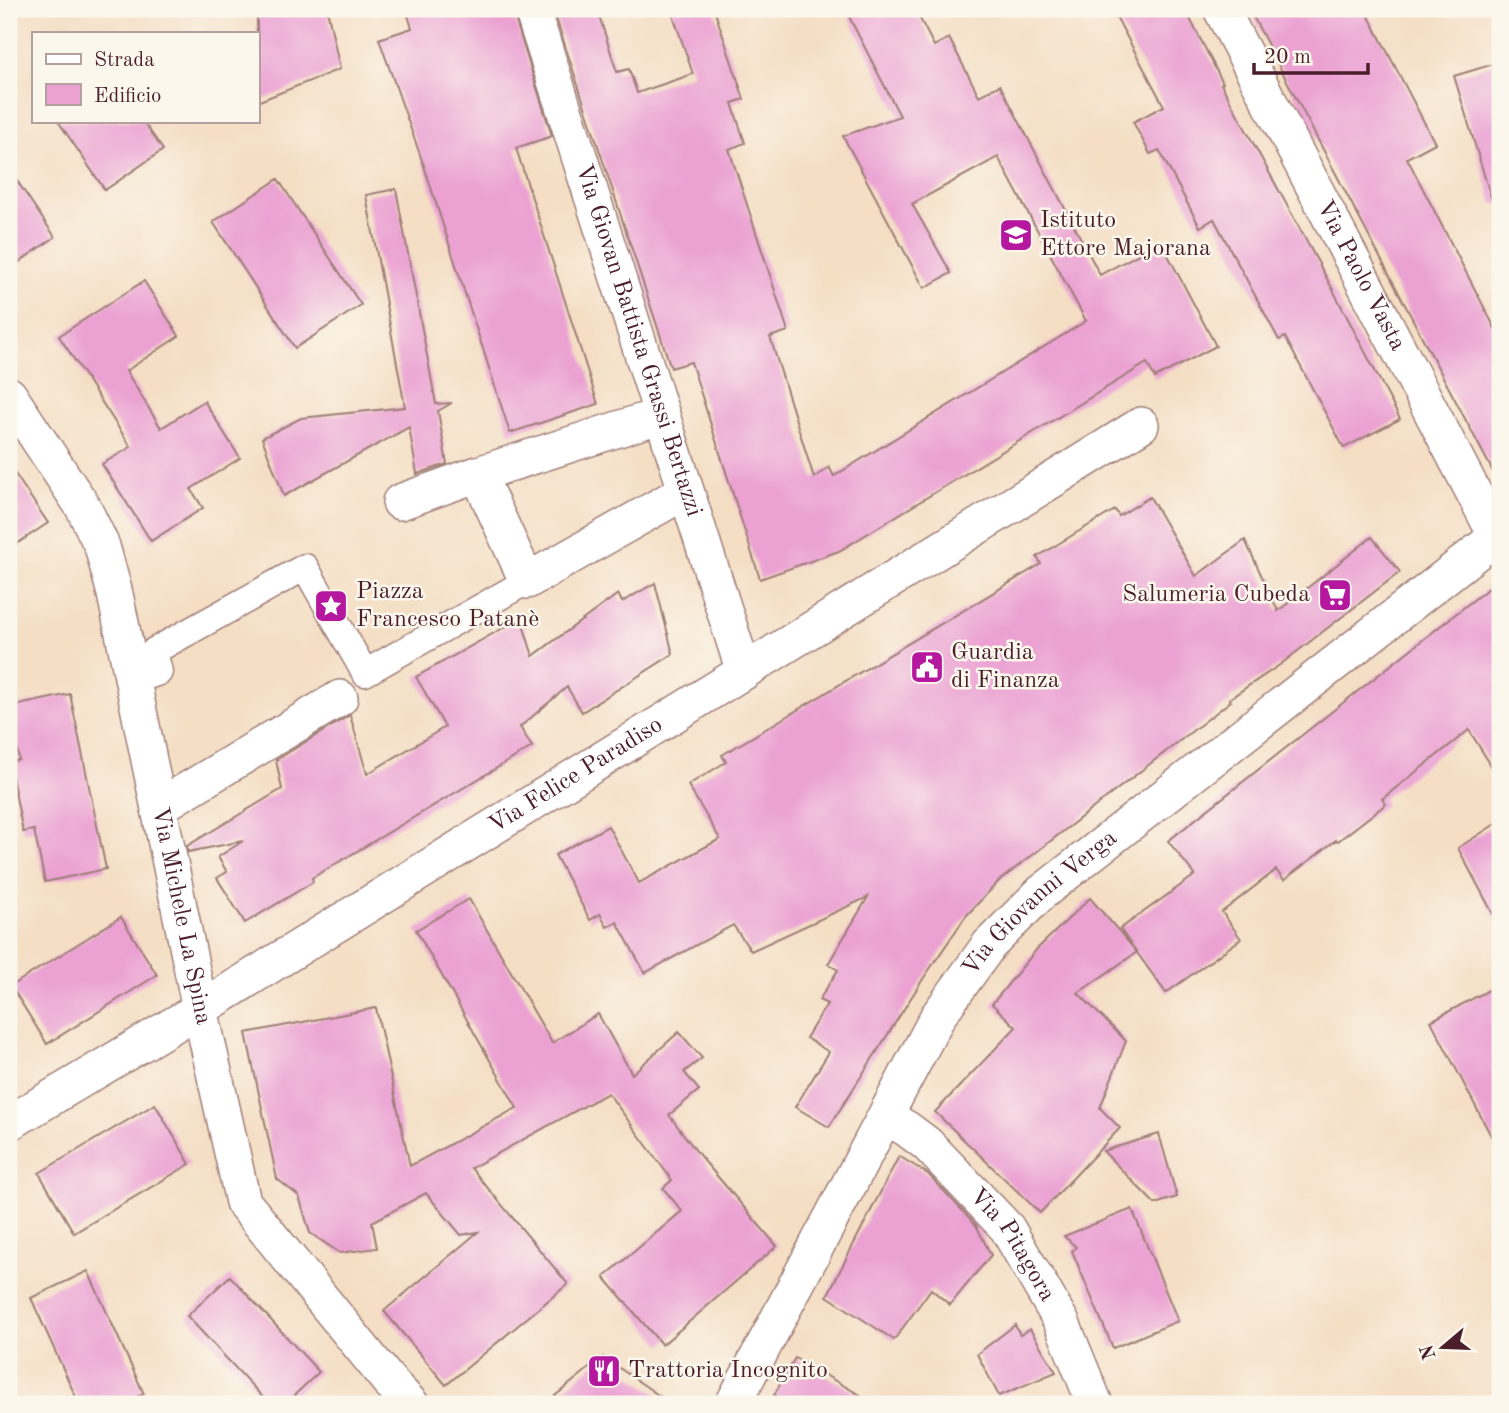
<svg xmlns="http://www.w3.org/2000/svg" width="1509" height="1413" viewBox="0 0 1509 1413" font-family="'Old Standard TT',serif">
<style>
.building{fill:#eba2d3}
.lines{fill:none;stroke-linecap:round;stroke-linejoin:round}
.pedestrian-casing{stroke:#9f7e78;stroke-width:29}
.minor-casing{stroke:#9f7e78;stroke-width:38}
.pedestrian{stroke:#fff;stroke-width:26}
.minor{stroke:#fff;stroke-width:35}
.labels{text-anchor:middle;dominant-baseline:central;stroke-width:5;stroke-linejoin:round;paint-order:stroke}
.poi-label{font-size:24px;fill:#4a1f2b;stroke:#fbf7ec;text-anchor:start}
.street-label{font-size:24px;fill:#4a1f2b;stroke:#fbf7ec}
</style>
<rect width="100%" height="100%" fill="#fbf7ec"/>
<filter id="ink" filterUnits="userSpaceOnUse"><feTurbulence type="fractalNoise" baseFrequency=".0143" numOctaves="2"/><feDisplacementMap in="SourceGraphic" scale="14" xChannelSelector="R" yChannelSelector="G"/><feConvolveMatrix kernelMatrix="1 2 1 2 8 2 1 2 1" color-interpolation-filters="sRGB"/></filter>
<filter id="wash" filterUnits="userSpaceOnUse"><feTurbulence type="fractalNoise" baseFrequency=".00686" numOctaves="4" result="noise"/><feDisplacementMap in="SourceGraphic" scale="28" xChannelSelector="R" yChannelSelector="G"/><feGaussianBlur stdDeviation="1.57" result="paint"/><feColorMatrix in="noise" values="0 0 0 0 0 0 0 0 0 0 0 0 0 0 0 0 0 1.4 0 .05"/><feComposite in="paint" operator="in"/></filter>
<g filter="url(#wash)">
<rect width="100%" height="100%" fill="#f4dec4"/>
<g id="blocks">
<g class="building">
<path d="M257,9H327L340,69L257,102Z"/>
<path d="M406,9H512L552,136L516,148L598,404L510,433L424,166L379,39L412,28Z"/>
<path d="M553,9H597L617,72L629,69L637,93L693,74L671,9H714L744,99L732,103L745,143L729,149L788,331L770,337L814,478L829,467L834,476L1086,321L998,157L912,204L951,273L924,288L843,136L900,116L845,9H915L934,46L949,38L979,96L1000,85L1100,275L1161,242L1216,346L1155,378L1147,363L839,551L760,579L691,362L671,368Z"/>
<path d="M1112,9H1185L1223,83L1221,84L1332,288L1400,419L1344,448L1285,337L1279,340L1214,219L1200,227L1159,150L1150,154L1133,122L1164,106Z"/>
<path d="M1249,9H1365L1435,143L1407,158L1500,338V485Z"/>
<path d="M1500,62V203L1493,204L1454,76Z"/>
<path d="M58,121H143L163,150L105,190Z"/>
<path d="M9,169L55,237L9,269Z"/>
<path d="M278,179L361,305L295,348L213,222Z"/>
<path d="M396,189L436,404L452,403L438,411L447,464L417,474L409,427L284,496L262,438L301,418L405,407L366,195Z"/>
<path d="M144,281L179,336L126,371L161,428L204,401L240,458L191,489L203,508L151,541L102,464L131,447L59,336Z"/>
<path d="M9,465L48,523L9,549Z"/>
<path d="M1150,497L1196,576L1245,540L1278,611L1372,537L1400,572L1281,664L1229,699L1231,701L999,881L966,916L923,979L829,1127L795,1107L829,1052L806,1038L827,1004L819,1000L838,970L828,964L868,897L751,951L733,925L645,973L617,922L607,927L600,914L590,920L555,855L608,826L639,883L720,839L688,785L726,762L722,755L1041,564L1037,557L1076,533L1115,510L1119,516Z"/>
<path d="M655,583L673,654L582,712L567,687L520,727L532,747L312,878L313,882L245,923L217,878L227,872L218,857L243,841L188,852L187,846L282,789L276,760L350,715L367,774L445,727L416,677L521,618L533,656L618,594L622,602Z"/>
<path d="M1491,586L1500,605V780L1469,730L1382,799L1386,804L1338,841L1336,840L1284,880L1276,870L1222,912L1241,939L1166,993L1120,929L1195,875L1168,841Z"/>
<path d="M70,694L106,869L45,882L34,830L23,832L9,762L19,760L9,707Z"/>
<path d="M1500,821V927L1458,848Z"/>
<path d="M1090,898L1137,952L1078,993L1126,1041L1100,1108L1120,1128L1040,1213L935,1112L1016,1027L992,1004L1036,950Z"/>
<path d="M469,899L552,1043L598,1014L632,1074L679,1032L702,1058L684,1072L699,1090L669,1115L700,1156L777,1246L662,1345L604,1277L682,1211L663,1188L672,1180L608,1093L471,1168L568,1284L446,1385L384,1311L478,1232L461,1235L426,1193L372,1222L377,1248L340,1253L310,1233L299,1196L277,1179L246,1033L376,1008L410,1166L517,1108L416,930Z"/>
<path d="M121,917L157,975L47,1044L11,986Z"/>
<path d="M1500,984V1153L1431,1021Z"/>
<path d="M155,1104L190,1164L74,1233L39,1173Z"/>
<path d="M1159,1134L1177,1197L1155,1204L1103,1151Z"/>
<path d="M899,1156L928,1174L976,1225L991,1255L950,1305L931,1289L894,1340L827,1296Z"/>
<path d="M1132,1209L1178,1321L1113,1348L1072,1251L1076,1247L1064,1236Z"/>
<path d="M88,1271L144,1394L121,1404H79L31,1298Z"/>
<path d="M230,1276L319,1372L285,1404H269L187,1316Z"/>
<path d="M1015,1325L1020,1335L1030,1329L1056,1372L999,1396L977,1354Z"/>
<path d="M603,1357L628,1374L671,1404H545Z"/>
<path d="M795,1358L876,1404H791L774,1395Z"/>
</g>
</g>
</g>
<g filter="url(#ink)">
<use href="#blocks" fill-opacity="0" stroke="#9f7e78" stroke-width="2"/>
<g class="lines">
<g class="pedestrian-casing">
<path id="pedestrian" d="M133,681L159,672L154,651L305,567L365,673L527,581"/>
</g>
<g class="minor-casing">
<g id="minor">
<path id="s1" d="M532,9L744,672"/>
<path id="s2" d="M1221,9L1500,543"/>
<path id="s3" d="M9,395L83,507L102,546L115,594L200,1009L243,1202L388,1380L411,1404"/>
<path d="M478,474L527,581L686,491"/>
<path d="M400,502L478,474L662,415"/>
<path d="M159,807L340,698"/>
<path id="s4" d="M886,1117L907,1129L927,1144L1007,1228L1061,1321L1095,1404"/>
<path id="s5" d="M9,1123L200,1009L1141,425"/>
<path id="s6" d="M733,1404L938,1016L989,945L1041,893L1500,534"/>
</g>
</g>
<use href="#pedestrian" class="pedestrian"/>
<use href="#minor" class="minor"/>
</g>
</g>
<defs>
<g id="school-square" transform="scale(1.75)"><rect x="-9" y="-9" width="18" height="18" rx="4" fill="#b5179e" stroke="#fbf7ec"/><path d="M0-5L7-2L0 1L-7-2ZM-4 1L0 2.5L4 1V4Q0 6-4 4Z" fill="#fff"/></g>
<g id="supermarket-square" transform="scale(1.75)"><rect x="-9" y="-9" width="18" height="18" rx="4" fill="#b5179e" stroke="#fbf7ec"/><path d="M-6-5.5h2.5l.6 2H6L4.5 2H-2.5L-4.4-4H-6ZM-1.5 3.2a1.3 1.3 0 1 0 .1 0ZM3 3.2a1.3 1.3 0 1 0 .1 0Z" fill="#fff"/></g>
<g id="sight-square" transform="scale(1.75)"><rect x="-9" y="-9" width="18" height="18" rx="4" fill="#b5179e" stroke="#fbf7ec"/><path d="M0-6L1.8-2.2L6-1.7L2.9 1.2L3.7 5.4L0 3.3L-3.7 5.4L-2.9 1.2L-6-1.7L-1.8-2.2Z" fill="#fff"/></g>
<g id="civic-square" transform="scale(1.75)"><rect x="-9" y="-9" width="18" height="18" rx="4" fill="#b5179e" stroke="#fbf7ec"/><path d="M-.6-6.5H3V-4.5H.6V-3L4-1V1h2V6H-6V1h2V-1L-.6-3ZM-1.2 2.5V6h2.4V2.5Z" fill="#fff"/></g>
<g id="restaurant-square" transform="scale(1.75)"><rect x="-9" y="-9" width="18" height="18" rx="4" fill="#b5179e" stroke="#fbf7ec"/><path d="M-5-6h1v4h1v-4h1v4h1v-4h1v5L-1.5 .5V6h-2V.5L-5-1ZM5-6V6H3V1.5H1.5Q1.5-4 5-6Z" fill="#fff"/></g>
</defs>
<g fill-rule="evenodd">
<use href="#school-square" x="1016" y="235"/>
<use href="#supermarket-square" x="1335" y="595"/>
<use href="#sight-square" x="331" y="606"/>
<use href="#civic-square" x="927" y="667"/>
<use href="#restaurant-square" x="604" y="1371"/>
</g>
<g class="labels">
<g class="poi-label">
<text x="1040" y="221">Istituto<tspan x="1040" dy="28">Ettore Majorana</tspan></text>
<text x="356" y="592">Piazza<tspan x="356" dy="28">Francesco Patanè</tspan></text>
<text x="1310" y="595" text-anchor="end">Salumeria Cubeda</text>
<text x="951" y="653">Guardia<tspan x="951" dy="28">di Finanza</tspan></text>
<text x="628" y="1371">Trattoria Incognito</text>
</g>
<g class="street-label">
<text stroke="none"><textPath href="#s2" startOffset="301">Via Paolo Vasta</textPath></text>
<text stroke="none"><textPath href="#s1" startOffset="348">Via Giovan Battista Grassi Bertazzi</textPath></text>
<text stroke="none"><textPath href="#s5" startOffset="665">Via Felice Paradiso</textPath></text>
<text stroke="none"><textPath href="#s6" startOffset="592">Via Giovanni Verga</textPath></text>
<text stroke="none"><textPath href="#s3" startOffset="556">Via Michele La Spina</textPath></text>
<text stroke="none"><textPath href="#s4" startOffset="182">Via Pitagora</textPath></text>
</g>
</g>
<rect width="1509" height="1413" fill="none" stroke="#fbf7ec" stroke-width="35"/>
<rect x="32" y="32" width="228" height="91" fill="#fbf7ec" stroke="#b4a19f" stroke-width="2"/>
<rect x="46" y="54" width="35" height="10" fill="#ffffff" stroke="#b4a19f" stroke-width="2"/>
<text x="94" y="66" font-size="21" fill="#4a1f2b">Strada</text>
<rect x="46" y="84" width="35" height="21" fill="#eba2d3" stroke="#b4a19f" stroke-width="2"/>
<text x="94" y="102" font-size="21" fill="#4a1f2b">Edificio</text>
<g transform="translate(1443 1347) rotate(251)" stroke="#fbf7ec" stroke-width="5" paint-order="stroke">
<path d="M0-5L12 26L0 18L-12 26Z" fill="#4a1f2b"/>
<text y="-10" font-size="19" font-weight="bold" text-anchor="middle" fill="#4a1f2b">N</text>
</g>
<path d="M1254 63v10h114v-10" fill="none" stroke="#4a1f2b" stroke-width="3.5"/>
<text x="1264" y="63" font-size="21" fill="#4a1f2b" stroke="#fbf7ec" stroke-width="5" paint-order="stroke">20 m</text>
</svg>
